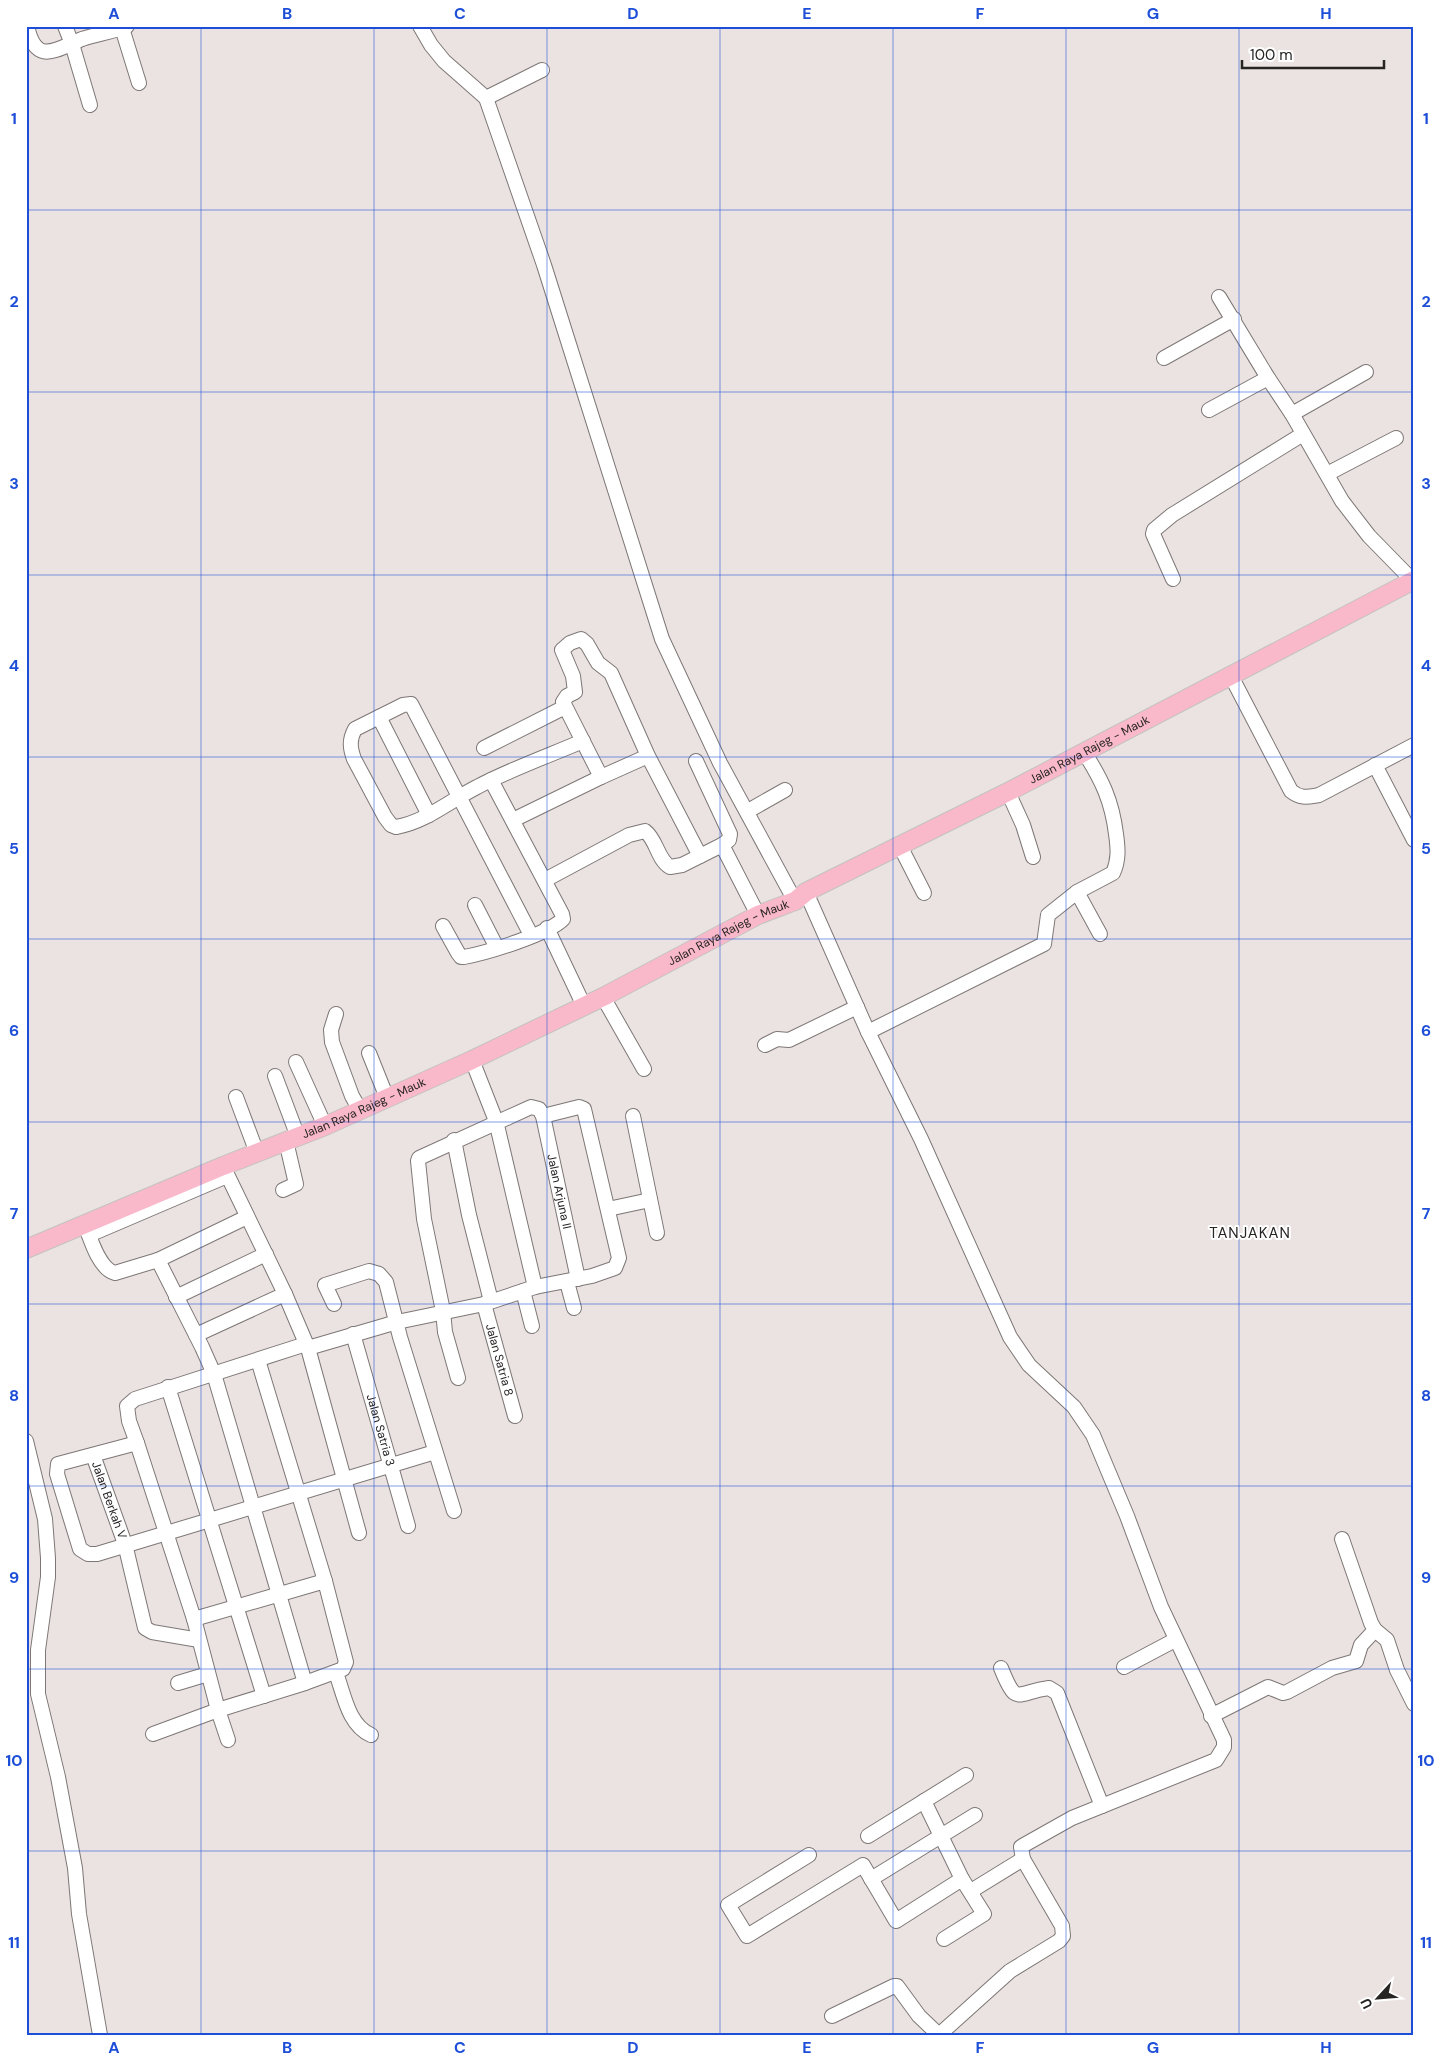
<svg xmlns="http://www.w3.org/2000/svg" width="1440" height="2061" font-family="'DM Sans',sans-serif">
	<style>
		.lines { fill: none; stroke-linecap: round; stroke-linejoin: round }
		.minor-casing { stroke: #7d7775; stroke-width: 16 }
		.major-casing { stroke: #c3c2c2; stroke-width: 20 }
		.minor { stroke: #fff; stroke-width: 14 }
		.major { stroke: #fab9ca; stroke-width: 18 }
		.grid { fill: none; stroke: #1d4ed8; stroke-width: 1; stroke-opacity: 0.55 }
		.labels { text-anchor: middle; stroke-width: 4; stroke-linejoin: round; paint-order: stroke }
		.street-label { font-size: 12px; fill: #272424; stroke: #fff }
		.quarter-label { font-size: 15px; letter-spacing: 1px; fill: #272424; stroke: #fff }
		.neatline { fill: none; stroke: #1d4ed8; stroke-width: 2 }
		.grid-label { font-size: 16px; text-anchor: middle; font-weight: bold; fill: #1d4ed8 }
	</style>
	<rect width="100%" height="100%" fill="#eae3e1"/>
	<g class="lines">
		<g class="minor-casing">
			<g id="minor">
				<path d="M 27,26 C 36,66 55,50 82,39 C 97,34 113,32 127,26"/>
				<polyline points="65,26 72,44 90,105"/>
				<polyline points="420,26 431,45 444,61 486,98 544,265 662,639 720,763 795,901"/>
				<polyline points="122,28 139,83"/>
				<polyline points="486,98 542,70"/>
				<polyline points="1219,297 1268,378 1292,414 1342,501 1369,536 1412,580"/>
				<polyline points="1164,358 1234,319"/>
				<polyline points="1209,410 1268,378"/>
				<polyline points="1292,414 1366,372"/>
				<polyline points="1327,474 1396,438"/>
				<polyline points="1173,579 1153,534 1154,530 1172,515 1303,434"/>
				<path d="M 1230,674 L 1291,791 C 1301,799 1307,797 1319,795 L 1414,745"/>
				<polyline points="379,717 429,815"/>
				<polyline points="484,748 565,707"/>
				<polyline points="648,756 601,777 563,702 567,696 575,692 573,676 562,650 570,643 581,639 587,644 598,663 611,673 648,756 700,856"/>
				<polyline points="696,761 730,834 729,840 722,845"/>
				<polyline points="1375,765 1414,840"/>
				<polyline points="1008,792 1023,825 1033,857"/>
				<polyline points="748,811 785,790"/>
				<polyline points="513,820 601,777"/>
				<polyline points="900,846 924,893"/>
				<path d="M 545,880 L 629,835 L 645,831 C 657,840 657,859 670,867 L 682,865 L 722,845 L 758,915"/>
				<polyline points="806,892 868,1032 921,1139 1010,1337 1029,1365 1074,1407 1093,1435 1127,1516 1161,1607 1224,1740 1224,1747 1216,1760 1072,1818 1024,1845 1021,1847 1023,1859 1062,1926 1063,1936 1059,1941 1010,1971 939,2035 919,2016 897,1986 894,1986 832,2016"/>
				<polyline points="1077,892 1100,934"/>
				<polyline points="475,905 497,948"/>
				<path d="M 443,926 L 458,953 L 461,957 L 464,957 C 486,953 549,934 563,919 L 562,914 L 491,780"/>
				<polyline points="547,928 584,1006"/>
				<path d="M 531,935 L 411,704 L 403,705 L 355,729 C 349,740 350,748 354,759 L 385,817 L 391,825 L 396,827 C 426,822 451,800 477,787 C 511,769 548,756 583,741"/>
				<polyline points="603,997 644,1069"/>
				<polyline points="336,1014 331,1030 332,1042 352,1096 360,1110"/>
				<path d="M 868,1032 L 1044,944 L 1048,915 L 1077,892 L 1113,873 C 1119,860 1118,848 1116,834 C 1112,801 1102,780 1084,752"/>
				<polyline points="765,1045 777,1039 789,1040 857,1007"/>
				<polyline points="369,1053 387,1098"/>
				<polyline points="472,1060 496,1121 535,1287"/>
				<polyline points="296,1062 325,1126"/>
				<polyline points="275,1076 298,1137"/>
				<polyline points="236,1097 257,1153"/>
				<polyline points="633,1116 657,1233"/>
				<polyline points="454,1140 469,1215 491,1301"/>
				<polyline points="223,1166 285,1294 308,1348 359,1533"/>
				<polyline points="283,1190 296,1184 286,1141"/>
				<polyline points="608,1209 650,1200"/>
				<path d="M 85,1224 C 90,1238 99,1269 115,1273 L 158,1260 L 202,1347 L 214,1374 L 305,1683"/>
				<polyline points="89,1235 227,1176"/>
				<polyline points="158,1260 247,1217"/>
				<polyline points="567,1282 574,1308"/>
				<polyline points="523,1291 532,1326"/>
				<polyline points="176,1297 266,1254"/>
				<polyline points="334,1304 325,1285 369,1271 379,1274 386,1282 400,1337 454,1511"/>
				<path id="s1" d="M 484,1304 L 515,1416"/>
				<path id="s2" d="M 353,1334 L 408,1526"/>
				<polyline points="196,1335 285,1294"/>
				<polyline points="306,1344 135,1399 127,1406 129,1421 137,1443 58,1464 57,1474 80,1549 88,1554 97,1554 435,1452"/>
				<polyline points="308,1348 397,1322 484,1304 535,1287 592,1276 615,1268 619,1258 584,1109 579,1107 543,1116"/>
				<path id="s3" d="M 458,1378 L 445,1332 L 443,1311 L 424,1219 L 418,1161 L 419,1158 L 531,1107 L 539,1109 L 543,1116 L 578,1279"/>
				<polyline points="168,1387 264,1696"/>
				<polyline points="26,1441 45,1519 48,1558 48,1577 38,1650 38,1694 58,1777 75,1868 79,1914 100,2035"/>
				<polyline points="137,1443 194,1619 218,1710 305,1683 343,1669 346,1662 325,1581 258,1360"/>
				<path id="s4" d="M 93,1455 L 125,1544 L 145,1628 L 152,1632 L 199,1640"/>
				<polyline points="1342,1539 1371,1623 1375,1630 1387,1640 1397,1670 1414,1704"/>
				<polyline points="194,1619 325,1581"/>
				<polyline points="1124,1667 1175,1640"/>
				<path d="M 1001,1668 C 1017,1708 1016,1692 1049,1688 L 1057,1693 L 1102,1806"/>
				<path d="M 336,1673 C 344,1694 348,1725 371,1735"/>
				<polyline points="178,1683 208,1674"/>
				<polyline points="1211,1716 1268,1687 1283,1693 1287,1692 1332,1668 1356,1661 1361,1645 1375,1630"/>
				<polyline points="153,1734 218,1710 228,1740"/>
				<polyline points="924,1801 962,1879"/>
				<polyline points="868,1836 966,1775"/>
				<polyline points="809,1855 728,1905 747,1936 863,1865 896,1921 962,1879 984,1914 944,1939"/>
				<polyline points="871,1879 975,1815"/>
				<polyline points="971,1891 1023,1859"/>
			</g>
		</g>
		<g class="major-casing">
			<g id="major">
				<path id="s5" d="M 26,1249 L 223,1166 L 325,1126 L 472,1060 L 603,997 L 758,915 L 795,901 L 806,892 L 1008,792 L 1414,580"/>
			</g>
		</g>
		<use href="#minor" class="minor"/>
		<use href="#major" class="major"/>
	</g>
	<path class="grid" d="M 201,26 L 201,2035M 374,26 L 374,2035M 547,26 L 547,2035M 720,26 L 720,2035M 893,26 L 893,2035M 1066,26 L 1066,2035M 1239,26 L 1239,2035M 26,210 L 1414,210M 26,392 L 1414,392M 26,575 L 1414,575M 26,757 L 1414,757M 26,939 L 1414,939M 26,1122 L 1414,1122M 26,1304 L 1414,1304M 26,1486 L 1414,1486M 26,1669 L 1414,1669M 26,1851 L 1414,1851"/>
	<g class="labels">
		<g class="street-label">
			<text dy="4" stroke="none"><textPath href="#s5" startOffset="1176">Jalan Raya Rajeg - Mauk</textPath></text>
			<text dy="4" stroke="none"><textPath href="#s5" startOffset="771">Jalan Raya Rajeg - Mauk</textPath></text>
			<text dy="4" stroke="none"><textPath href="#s5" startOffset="366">Jalan Raya Rajeg - Mauk</textPath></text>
			<text dy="4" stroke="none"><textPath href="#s3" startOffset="441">Jalan Arjuna II</textPath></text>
			<text dy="4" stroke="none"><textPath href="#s1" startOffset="58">Jalan Satria 8</textPath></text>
			<text dy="4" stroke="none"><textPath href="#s2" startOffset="100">Jalan Satria 3</textPath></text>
			<text dy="4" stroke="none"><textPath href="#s4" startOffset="48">Jalan Berkah V</textPath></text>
		</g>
		<g class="quarter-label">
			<text x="1250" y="1238">TANJAKAN</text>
		</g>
	</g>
	<rect width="1440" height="2061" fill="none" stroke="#ffffff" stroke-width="55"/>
	<g transform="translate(1378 1998) rotate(244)" stroke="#ffffff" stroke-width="4" paint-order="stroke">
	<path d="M0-4L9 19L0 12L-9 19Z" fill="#272424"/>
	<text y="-8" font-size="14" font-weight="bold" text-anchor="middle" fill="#272424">U</text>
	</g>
	<path d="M1242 60v8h142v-8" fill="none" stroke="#272424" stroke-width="2.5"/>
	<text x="1250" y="60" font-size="15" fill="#272424" stroke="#ffffff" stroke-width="4" paint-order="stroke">100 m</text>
	<rect x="28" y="28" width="1384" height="2006" class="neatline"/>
	<g class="grid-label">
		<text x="114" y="19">A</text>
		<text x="287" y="19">B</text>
		<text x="460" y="19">C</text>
		<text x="633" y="19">D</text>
		<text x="807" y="19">E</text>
		<text x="980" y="19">F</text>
		<text x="1153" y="19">G</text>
		<text x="1326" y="19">H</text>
		<text x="14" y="124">1</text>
		<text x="1426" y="124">1</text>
		<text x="14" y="307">2</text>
		<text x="1426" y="307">2</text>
		<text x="14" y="489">3</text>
		<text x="1426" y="489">3</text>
		<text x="14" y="671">4</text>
		<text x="1426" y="671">4</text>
		<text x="14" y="854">5</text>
		<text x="1426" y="854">5</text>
		<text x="14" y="1036">6</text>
		<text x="1426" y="1036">6</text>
		<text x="14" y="1219">7</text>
		<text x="1426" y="1219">7</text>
		<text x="14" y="1401">8</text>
		<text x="1426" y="1401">8</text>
		<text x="14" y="1583">9</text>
		<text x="1426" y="1583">9</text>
		<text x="14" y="1766">10</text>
		<text x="1426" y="1766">10</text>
		<text x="14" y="1948">11</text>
		<text x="1426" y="1948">11</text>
		<text x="114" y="2053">A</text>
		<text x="287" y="2053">B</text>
		<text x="460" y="2053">C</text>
		<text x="633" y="2053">D</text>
		<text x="807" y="2053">E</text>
		<text x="980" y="2053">F</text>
		<text x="1153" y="2053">G</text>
		<text x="1326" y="2053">H</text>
	</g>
</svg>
